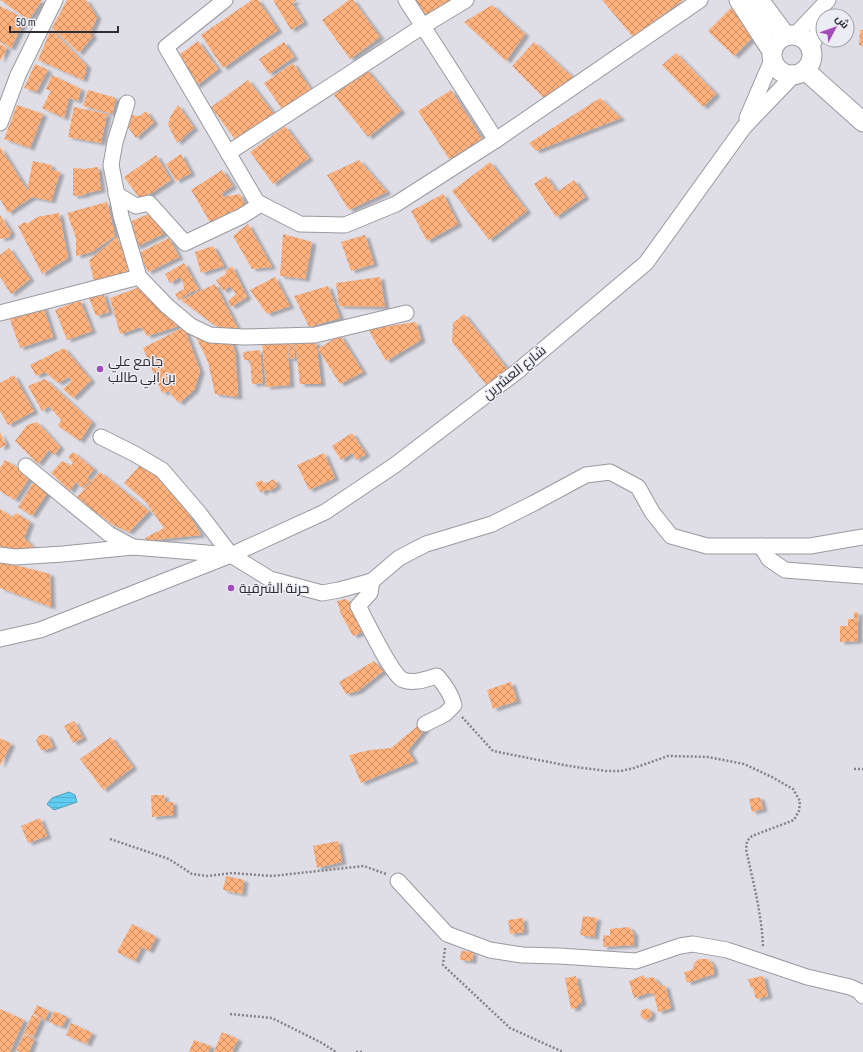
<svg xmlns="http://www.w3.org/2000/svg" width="863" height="1052" font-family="'Sofia Sans Condensed',Cairo,sans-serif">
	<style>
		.water { fill: url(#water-rules); stroke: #509db7 }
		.building { fill: url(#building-cross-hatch); filter: url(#shadow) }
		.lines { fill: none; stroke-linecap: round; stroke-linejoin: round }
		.minor-casing { stroke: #9999a1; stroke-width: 17 }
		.tertiary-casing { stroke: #9999a1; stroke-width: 21 }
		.path { stroke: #838388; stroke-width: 2.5; stroke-dasharray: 2 2; stroke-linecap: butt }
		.minor { stroke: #fff; stroke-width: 15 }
		.tertiary { stroke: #fff; stroke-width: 19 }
		.poi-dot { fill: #a14cba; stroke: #ececf4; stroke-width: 1.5 }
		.labels { text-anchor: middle; stroke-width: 3; stroke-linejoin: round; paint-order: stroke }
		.poi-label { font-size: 14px; fill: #2e2e31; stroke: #ececf4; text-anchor: start }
		.street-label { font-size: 14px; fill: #2e2e31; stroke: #ececf4 }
	</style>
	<defs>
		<pattern id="water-rules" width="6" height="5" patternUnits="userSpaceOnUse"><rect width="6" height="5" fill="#5fcdf1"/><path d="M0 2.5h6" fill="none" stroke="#53b0cf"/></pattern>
		<pattern id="building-cross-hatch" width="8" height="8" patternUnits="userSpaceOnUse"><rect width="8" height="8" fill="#fdb17c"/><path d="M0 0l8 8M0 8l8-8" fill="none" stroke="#cd9066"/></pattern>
		<filter id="shadow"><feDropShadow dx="4.5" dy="2.5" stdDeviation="1" flood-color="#0004"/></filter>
	</defs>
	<rect width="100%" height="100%" fill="#dfdee6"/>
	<polygon class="water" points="69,792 75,795 77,802 54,810 47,804 52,798"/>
	<g class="building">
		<polygon points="0,0 42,0 29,20"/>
		<polygon points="67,0 86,0 97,17 90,33 93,36 79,53 52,28"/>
		<polygon points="252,0 258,0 278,30 223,68 201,35"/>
		<polygon points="273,0 297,0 292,3 304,22 291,30"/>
		<polygon points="349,0 353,0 380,37 350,59 322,20"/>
		<polygon points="412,0 455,0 425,22"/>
		<polygon points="602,0 683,0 633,37"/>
		<polygon points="492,5 525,34 506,61 464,22"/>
		<polygon points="0,6 25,19 11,48 0,42"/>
		<polygon points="731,8 757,33 734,56 708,31"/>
		<polygon points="51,29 87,66 83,80 38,60"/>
		<polygon points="860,30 863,30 863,46 859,45"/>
		<polygon points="198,41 218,69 196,86 175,58"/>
		<polygon points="284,42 294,57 269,74 259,59"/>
		<polygon points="534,42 579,83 547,101 512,66"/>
		<polygon points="0,44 7,48 0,61"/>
		<polygon points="676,53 716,94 703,107 662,65"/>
		<polygon points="293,63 311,90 282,109 264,83"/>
		<polygon points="35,64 48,70 36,92 24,88"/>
		<polygon points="366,69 401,111 368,137 334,95"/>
		<polygon points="52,75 81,89 78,101 69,98 64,118 42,108 51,91 46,89"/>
		<polygon points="248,80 274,114 237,142 211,107"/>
		<polygon points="88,90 116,98 112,114 83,106"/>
		<polygon points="451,90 482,139 449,159 418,111"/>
		<polygon points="600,98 621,118 536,151 529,143"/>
		<polygon points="17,105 43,114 30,148 4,139"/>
		<polygon points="178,105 194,128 177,143 168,125 170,117"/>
		<polygon points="74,107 107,114 101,143 68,137"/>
		<polygon points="146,111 154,122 136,138 124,122 131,115 140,116"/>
		<polygon points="285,126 309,158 273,184 250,152"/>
		<polygon points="0,147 27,190 33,161 51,165 52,170 60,172 51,201 32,197 8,213 0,199"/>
		<polygon points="181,154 191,173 176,181 166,164"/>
		<polygon points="156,155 171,180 141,200 124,177"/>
		<polygon points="359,160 387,192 349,210 327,175"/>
		<polygon points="490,162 527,211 489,240 452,191"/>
		<polygon points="98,167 101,190 87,193 84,195 73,196 73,168 84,169"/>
		<polygon points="222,170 233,186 222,193 223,197 240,194 246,208 211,224 191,190"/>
		<polygon points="546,176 557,192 574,180 585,197 556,217 534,184"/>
		<polygon points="443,194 458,224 427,241 411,211"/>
		<polygon points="107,202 115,236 92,252 76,256 76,238 67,213"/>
		<polygon points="153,212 163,234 136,247 127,223"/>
		<polygon points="59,213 68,258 42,274 18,226 25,222 27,224 37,217"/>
		<polygon points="0,215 11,232 9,237 0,239"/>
		<polygon points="248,224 272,267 252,269 233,236"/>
		<polygon points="283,234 312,242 305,279 280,276"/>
		<polygon points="365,235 374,264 351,271 341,242"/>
		<polygon points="117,237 131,273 95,286 89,260"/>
		<polygon points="169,238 179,257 148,272 139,253"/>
		<polygon points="213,246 224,266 201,273 195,252"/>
		<polygon points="9,248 30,279 11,294 0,277 0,255"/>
		<polygon points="184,263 199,290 195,292 194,290 179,300 175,294 184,289 183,282 180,277 170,283 165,274"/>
		<polygon points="232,266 247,297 231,307 228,301 236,294 230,286 223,291 216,280 226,274 225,271"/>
		<polygon points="275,277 290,306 267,314 250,290"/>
		<polygon points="380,277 385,307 339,306 336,283"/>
		<polygon points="215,284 240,333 214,325 181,300"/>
		<polygon points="145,285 179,326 147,336 141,327 120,334 110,298"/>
		<polygon points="328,286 340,318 309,327 294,296"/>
		<polygon points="103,293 109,312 96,316 89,298"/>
		<polygon points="80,300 92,331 67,340 55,310"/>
		<polygon points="43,306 53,337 20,348 9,317"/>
		<polygon points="464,314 508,370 488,387 452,342 453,323"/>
		<polygon points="416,322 421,340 386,361 368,329"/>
		<polygon points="184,327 200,371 194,390 179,403 168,391 162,393 143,348"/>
		<polygon points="229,334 235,352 238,397 215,394 208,362 196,337"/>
		<polygon points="340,335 363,372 340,384 318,349"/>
		<polygon points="287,340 290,385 266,387 262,342"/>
		<polygon points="288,340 294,340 295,358 289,359"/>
		<polygon points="295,341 316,342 321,384 300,384"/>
		<polygon points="64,348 91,380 73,398 63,389 72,381 69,377 58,383 45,372 36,376 30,365"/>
		<polygon points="260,350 263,383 252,384 250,360 244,360 243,352"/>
		<polygon points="14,375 34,411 8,425 0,411 0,383"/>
		<polygon points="45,379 92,422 80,441 58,426 61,420 49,406 42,411 28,386"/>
		<polygon points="37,422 60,447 54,455 49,450 38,464 15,441 27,425"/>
		<polygon points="0,432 6,445 0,448"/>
		<polygon points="352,433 366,454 356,460 352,453 341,460 332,446"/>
		<polygon points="73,452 94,469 87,478 91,480 82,488 76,482 70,491 51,473 62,461 71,466 73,462 68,457"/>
		<polygon points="324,453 335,478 309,490 297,465"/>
		<polygon points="5,460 31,475 15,500 0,491 0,468"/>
		<polygon points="142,463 152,471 173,496 174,495 188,513 201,535 145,541 145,538 164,528 145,501 124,483"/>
		<polygon points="100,472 149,511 129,532 113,525 76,498"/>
		<polygon points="274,479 277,486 269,491 267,489 261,493 255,483 262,480 264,484"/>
		<polygon points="35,480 49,490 32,516 18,507"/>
		<polygon points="0,509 12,517 16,513 30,522 24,538 33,547 31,552 0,552"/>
		<polygon points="0,561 50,574 51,607 0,588"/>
		<polygon points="346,599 355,607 365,631 353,636 341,614 337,601"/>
		<polygon points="854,612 858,612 858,641 840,642 840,626 848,626 848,619 854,619"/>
		<polygon points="374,661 383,671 358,691 346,694 339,682"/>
		<polygon points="511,682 517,701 493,709 487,690"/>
		<polygon points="74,721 83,738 73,743 64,726"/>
		<polygon points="420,724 425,729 408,750 414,761 361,783 349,755 370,750 391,748"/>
		<polygon points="44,734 48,736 53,747 45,750 41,750 36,741 39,736"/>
		<polygon points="111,737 133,767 103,790 80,759"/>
		<polygon points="0,738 11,744 0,766"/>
		<polygon points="151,795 164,795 165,802 173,802 173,815 152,817"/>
		<polygon points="760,797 763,809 752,812 749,799"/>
		<polygon points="40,818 47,836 28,843 21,826"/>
		<polygon points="338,841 342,862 317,868 313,846"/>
		<polygon points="226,876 244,880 242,894 223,890"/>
		<polygon points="583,916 597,918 594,937 580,935"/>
		<polygon points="523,918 524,932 510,934 508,920"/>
		<polygon points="132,924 156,937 149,951 142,947 135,961 117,952"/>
		<polygon points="629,927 634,934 634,945 603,947 603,935 610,936 610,929"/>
		<polygon points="461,951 473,952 472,961 460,960"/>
		<polygon points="699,959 708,959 713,965 714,974 687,983 684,972 692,970 695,962"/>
		<polygon points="644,975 645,979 653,977 661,986 665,985 671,1008 658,1012 654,994 648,993 634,998 629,981"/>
		<polygon points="576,976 582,1003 577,1005 577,1008 571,1009 565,978"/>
		<polygon points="763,976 768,996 756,999 753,988 751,988 748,979"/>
		<polygon points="37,1005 49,1011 45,1020 33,1014"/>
		<circle cx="646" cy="1014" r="5.5"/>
		<polygon points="0,1009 24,1020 10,1052 0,1052"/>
		<polygon points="54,1011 67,1017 62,1027 49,1022"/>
		<polygon points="32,1015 41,1019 33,1037 24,1033"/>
		<polygon points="71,1023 92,1033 87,1044 66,1035"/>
		<polygon points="222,1032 238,1039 232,1052 214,1052"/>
		<polygon points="24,1034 34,1039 29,1052 20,1052 16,1050"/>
		<polygon points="194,1040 211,1046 208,1052 189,1052"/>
	</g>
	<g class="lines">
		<g class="minor-casing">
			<g id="minor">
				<polyline points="225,0 166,47 257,202 300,224 345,225 396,204 496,140 700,0"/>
				<polyline points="406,0 496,140"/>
				<polyline points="796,34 828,0"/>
				<polyline points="812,47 823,17"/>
				<polyline points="127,103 115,142 111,165 121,216 139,277 167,306 191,326 210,335 243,337 315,335 406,313"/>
				<polyline points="747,118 772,60"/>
				<polyline points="0,123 18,75 55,0"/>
				<polyline points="228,153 423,26 466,0"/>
				<polyline points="116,194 136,206 149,203 185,243 242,216 261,204"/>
				<polyline points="0,313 139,277"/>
				<polyline points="101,437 135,454 162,470 199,513 231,555"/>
				<polyline points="26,466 109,534 133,547"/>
				<polyline points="761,546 769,559 785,570 863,576"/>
				<polyline points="0,555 15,557 63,554 133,547 231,555 325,512 395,465 519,370 646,263 744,127 793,76"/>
				<path d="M 372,581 L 370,593 L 358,606 C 366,620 391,674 403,680 C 415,684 426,679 437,676 C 445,685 451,693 454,705 L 445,714 L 425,724"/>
				<polyline points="0,639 40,630 231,555 270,579 322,593 339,590 372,581 399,558 426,544 492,524 534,503 586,475 610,472 638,487 652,512 671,536 707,546 810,546 863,537"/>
				<polyline points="398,881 447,934 490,950 522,955 559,956 636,961 680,946 693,944 727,950 807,977 850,987 859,991 863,996"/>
			</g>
		</g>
		<g class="tertiary-casing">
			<g id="tertiary">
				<polyline points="739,0 772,51"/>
				<polyline points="759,0 785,35"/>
				<circle cx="792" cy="55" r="20"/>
				<polyline points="806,71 863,122"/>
			</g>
		</g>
		<g class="path">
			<path d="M 462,717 L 493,751 L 569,766 L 606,771 L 621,771 L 634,768 L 668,756 L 708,757 L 744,764 L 772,777 L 793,789 L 800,801 L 799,811 L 794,820 L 752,836 L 747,841 L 746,849 C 753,882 762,914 763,948"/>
			<polyline points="854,769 863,769"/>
			<polyline points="110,839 169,859 192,874 207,876 232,873 272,876 364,866 386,874"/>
			<polyline points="445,948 443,965 510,1028 563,1052"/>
			<polyline points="230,1014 272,1018 322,1043 336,1052"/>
			<polyline points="356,1052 363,1052"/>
		</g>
		<use href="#minor" class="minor"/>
		<use href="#tertiary" class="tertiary"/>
	</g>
	<g class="poi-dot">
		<circle cx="100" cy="369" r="4"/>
		<circle cx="231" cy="588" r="4"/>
	</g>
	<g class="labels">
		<g class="poi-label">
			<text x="108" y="366">جامع علي<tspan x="108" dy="16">بن ابي طالب</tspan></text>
			<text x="239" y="593">حرنة الشرقية</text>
		</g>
		<g class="street-label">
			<text transform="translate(514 372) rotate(-39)" y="5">شارع العشرين</text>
		</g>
	</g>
	<g transform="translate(835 28) rotate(49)"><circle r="19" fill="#ececf4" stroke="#a0a0a6"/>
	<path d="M0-3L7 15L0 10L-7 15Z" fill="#a14cba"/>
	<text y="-6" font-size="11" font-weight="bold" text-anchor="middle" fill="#2e2e31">ش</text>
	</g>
	<path d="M10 26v6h108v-6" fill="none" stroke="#2e2e31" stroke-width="2"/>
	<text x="16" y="26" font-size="12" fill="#2e2e31" stroke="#ececf4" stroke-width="3" paint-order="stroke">50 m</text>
</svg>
